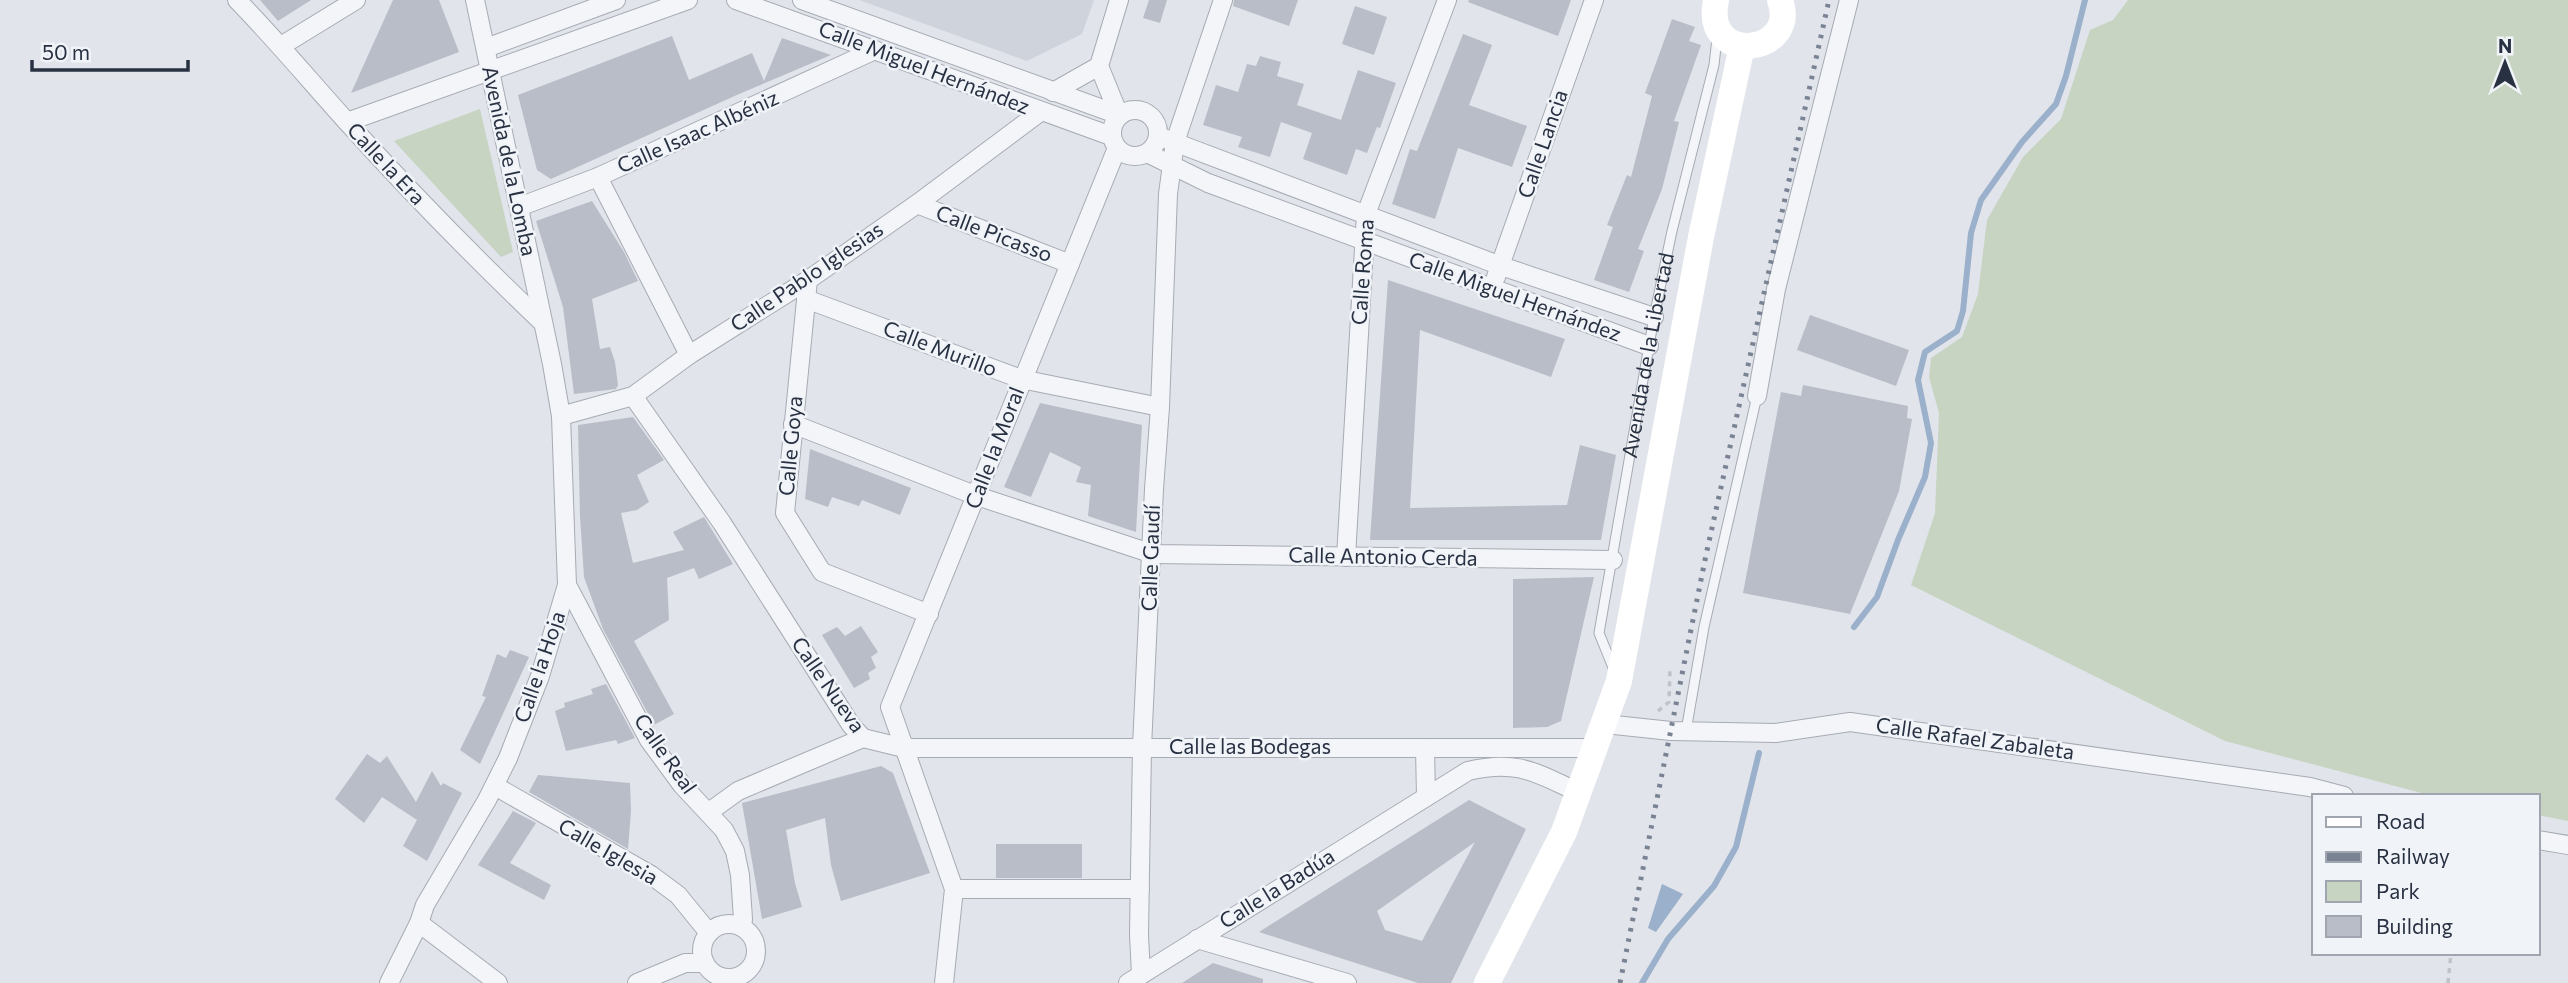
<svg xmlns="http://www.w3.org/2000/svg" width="2568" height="983" font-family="Commissioner,sans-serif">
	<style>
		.built { fill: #cfd3dc }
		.green { fill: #c6d4c1 }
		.water { fill: #9ab0cb }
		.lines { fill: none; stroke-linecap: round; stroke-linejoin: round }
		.stream { stroke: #9ab0cb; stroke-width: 6 }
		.building { fill: #b8bdc7; fill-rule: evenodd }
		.lane-casing { stroke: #a6abb4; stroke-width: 11 }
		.street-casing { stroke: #a6abb4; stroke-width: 20 }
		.path { stroke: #bfc2c9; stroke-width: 3.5; stroke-dasharray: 5 5; stroke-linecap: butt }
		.lane { stroke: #f4f5f8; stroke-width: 9 }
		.street { stroke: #f4f5f8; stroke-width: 18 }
		.secondary { stroke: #fff; stroke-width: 26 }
		.rail { stroke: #798394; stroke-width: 5; stroke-dasharray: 3.5 7; stroke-linecap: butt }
		.labels { text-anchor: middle; stroke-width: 5; stroke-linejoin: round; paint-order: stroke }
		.street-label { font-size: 21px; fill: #283142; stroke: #f0f3f7 }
	</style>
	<rect width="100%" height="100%" fill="#e1e4ea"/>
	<polygon class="built" points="859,0 1094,0 1082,34 1027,61"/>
	<g class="green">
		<polygon points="2128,0 2568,0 2568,821 2538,815 2538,796 2433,796 2225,741 1911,585 1935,513 1939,413 1929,377 1931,358 1962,337 1978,294 1987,220 2023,157 2061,119 2090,30 2113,20"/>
		<polygon points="480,109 513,252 501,257 394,141"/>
	</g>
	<polygon class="water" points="1662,884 1683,894 1656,932 1648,928"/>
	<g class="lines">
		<g class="stream">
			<polyline points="1854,627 1877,597 1898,540 1925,477 1931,443 1918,380 1925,352 1957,331 1963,311 1971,233 1981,200 2022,142 2056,104 2066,76 2085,0"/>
			<polyline points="1642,983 1668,939 1714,886 1736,847 1759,753"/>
		</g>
	</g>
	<g class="building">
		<polygon points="260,0 311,0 278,21"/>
		<polygon points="393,0 439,0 459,52 351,93"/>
		<polygon points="1149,0 1167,0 1160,23 1143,18"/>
		<polygon points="1234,0 1298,0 1289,26 1233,6"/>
		<polygon points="1469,0 1571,0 1558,36 1468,2"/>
		<polygon points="1355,6 1387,17 1374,55 1342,44"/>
		<polygon points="1672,19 1695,27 1689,41 1701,45 1674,121 1679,122 1662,189 1638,249 1644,251 1629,292 1594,280 1613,227 1607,225 1627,175 1631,177 1652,96 1645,93"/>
		<polygon points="1463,34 1492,45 1469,105 1527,126 1512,167 1458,148 1435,219 1392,204 1410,149 1417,151"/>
		<polygon points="672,36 689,80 752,53 764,81 782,38 831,55 739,94 551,179 537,170 518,95"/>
		<polygon points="1260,56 1281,62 1277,76 1304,84 1297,105 1341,120 1358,70 1396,83 1380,128 1377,127 1367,153 1356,149 1347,175 1303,159 1312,133 1281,122 1270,157 1238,147 1242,137 1203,125 1216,85 1238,92 1247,64 1256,66"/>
		<polygon points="592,201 624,252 638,281 592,299 600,349 610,347 615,362 618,385 616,389 574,394 563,307 536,221"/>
		<polygon points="1388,280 1565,339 1551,377 1420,330 1410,508 1567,505 1580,445 1616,455 1601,540 1370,540"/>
		<polygon points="1810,315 1909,350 1896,386 1797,350"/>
		<polygon points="1803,385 1908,406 1907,418 1912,419 1899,491 1850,614 1743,593 1781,392 1801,396"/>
		<polygon points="1040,403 1142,425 1136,532 1088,516 1091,485 1076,482 1081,467 1050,452 1031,497 1004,487"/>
		<polygon points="633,417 664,460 637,475 649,502 637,510 621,513 633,563 684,550 673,532 704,517 733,564 699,579 694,568 667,578 669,620 634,641 674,714 654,725 603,629 584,577 580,516 578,425"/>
		<polygon points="810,449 911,488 900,515 862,500 859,506 832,497 828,507 805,499"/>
		<polygon points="1594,577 1561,721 1547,727 1513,728 1513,579"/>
		<polygon points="861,626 878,652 871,657 876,668 868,673 870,679 854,688 822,635 837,627 845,636"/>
		<polygon points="510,650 529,657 480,764 460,750 486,697 482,696 497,654 506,658"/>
		<polygon points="606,684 635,738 618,744 616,740 566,751 555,711 565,707 564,703 593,694 591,689"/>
		<polygon points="367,754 380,763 387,756 416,802 432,771 441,786 443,783 462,793 427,861 403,846 417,820 382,797 364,823 335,799"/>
		<polygon points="881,766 893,773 930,873 841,901 831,865 825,818 786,830 795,883 802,907 762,919 742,803"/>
		<polygon points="538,775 630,783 631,811 628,849 529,792"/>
		<path d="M 1469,800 L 1526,829 L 1451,983 L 1418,983 L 1259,932 ZM 1475,842 L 1422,941 L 1385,930 L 1377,911 Z"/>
		<polygon points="513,811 536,823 510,863 551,885 544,900 478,865"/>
		<rect x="996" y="844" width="86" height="34"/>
		<polygon points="1213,963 1263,979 1263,983 1182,983"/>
	</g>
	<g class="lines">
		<g class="lane-casing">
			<g id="lane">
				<path id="s1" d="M 1614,670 L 1599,633 L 1654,317 L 1672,231 L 1714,65 L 1717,38"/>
				<polyline points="1686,731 1704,627 1757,396"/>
			</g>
		</g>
		<g class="street-casing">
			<g id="street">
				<path d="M 237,0 C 276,40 311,82 348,123 C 410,192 475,258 542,322"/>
				<polyline points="736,0 1111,136"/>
				<polyline points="802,0 1119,115"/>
				<polyline points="1119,0 1099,66 1119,115"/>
				<polyline points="281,46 356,0"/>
				<polyline points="486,48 616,0"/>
				<polyline points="1053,92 1099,66"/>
				<circle cx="1135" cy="133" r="23"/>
				<polyline points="347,122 688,0"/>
				<polyline points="1158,136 1501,266 1654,317"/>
				<polyline points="1147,153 1208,183 1649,346"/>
				<polyline points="598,177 689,355"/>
				<polyline points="917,204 1070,264"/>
				<polyline points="519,207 598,177 875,50"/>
				<polyline points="1496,277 1594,0"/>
				<polyline points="808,280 785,513 822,572 929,614"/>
				<polyline points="806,299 1021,379 1160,407"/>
				<polyline points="633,396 722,523 851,725 863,738 904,748 1596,748"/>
				<polyline points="1757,396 1776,289 1849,0"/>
				<polyline points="561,416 633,396 689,355 808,280 917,204 1040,112"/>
				<polyline points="793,424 977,496 1153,554 1613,560"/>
				<polyline points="1346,557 1366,214 1447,0"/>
				<polyline points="567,585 649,740 682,785 724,830 735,851 740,875 743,919 742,927"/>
				<polyline points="1605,724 1671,731 1776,733 1850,722 2310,787 2344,796"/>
				<polyline points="1425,748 1426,797"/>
				<polyline points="495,786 651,875 678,895 709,933"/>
				<polyline points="709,812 738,791 863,738"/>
				<polyline points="2538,840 2568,845"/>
				<polyline points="954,889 1140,889"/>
				<polyline points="419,923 498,983"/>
				<circle cx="729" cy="951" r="27"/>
				<polyline points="1197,939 1347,983"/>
				<polyline points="1141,975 1139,935 1142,747 1154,489 1160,407 1168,194 1175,142 1223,0"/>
				<polyline points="389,983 419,923 425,905 487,800 508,758 540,676 567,585 561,416 552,364 475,0"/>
				<polyline points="637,983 685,963 705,963"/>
				<polyline points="944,983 954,889 890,707 1117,148"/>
				<path d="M 1128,983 L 1468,771 C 1518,759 1536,773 1580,793"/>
			</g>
		</g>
		<g class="path">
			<polyline points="1658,711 1669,702 1670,669"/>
			<polyline points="2448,983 2451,953"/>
		</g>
		<use href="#lane" class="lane"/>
		<use href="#street" class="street"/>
		<g class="secondary">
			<path d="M 1716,0 C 1702,67 1800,55 1780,0"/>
			<polyline points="1487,983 1564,832 1619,681 1701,237 1742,46"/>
		</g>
		<polyline class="rail" points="1620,983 1706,555 1829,0"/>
	</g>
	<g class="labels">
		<g class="street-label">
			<text transform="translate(924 68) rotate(21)" y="7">Calle Miguel Hernández</text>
			<text transform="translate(698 132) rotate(-24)" y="7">Calle Isaac Albéniz</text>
			<text transform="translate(1543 144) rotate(-71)" y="7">Calle Lancia</text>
			<text transform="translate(509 161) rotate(78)" y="7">Avenida de la Lomba</text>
			<text transform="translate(386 164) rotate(47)" y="7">Calle la Era</text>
			<text transform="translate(994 234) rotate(21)" y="7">Calle Picasso</text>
			<text transform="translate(1363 272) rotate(-86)" y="7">Calle Roma</text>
			<text transform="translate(807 277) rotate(-34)" y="7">Calle Pablo Iglesias</text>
			<text transform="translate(1515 297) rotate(20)" y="7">Calle Miguel Hernández</text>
			<text transform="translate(940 349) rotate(21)" y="7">Calle Murillo</text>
			<text dy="7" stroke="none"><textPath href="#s1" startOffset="322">Avenida de la Libertad</textPath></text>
			<text transform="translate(791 446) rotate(-85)" y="7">Calle Goya</text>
			<text transform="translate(995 448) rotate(-69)" y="7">Calle la Moral</text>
			<text transform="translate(1383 557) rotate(1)" y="7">Calle Antonio Cerda</text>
			<text transform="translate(1151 558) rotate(-88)" y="7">Calle Gaudí</text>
			<text transform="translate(540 667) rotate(-71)" y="7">Calle la Hoja</text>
			<text transform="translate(828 685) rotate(55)" y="7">Calle Nueva</text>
			<text transform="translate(1975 739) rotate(8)" y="7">Calle Rafael Zabaleta</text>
			<text x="1250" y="754">Calle las Bodegas</text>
			<text transform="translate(665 754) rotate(55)" y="7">Calle Real</text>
			<text transform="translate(608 852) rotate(30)" y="7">Calle Iglesia</text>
			<text transform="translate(1277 889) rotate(-32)" y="7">Calle la Badúa</text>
		</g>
	</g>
	<rect x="2312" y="794" width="228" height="161" fill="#f0f3f7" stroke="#a0a5af" stroke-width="2"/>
	<rect x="2326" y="817" width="35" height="10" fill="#ffffff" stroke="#a0a5af" stroke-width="2"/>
	<text x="2376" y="829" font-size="21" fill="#283142">Road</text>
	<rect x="2326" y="852" width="35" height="10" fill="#798394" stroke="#a0a5af" stroke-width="2"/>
	<text x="2376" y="864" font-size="21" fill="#283142">Railway</text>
	<rect x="2326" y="881" width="35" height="21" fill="#c6d4c1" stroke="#a0a5af" stroke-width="2"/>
	<text x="2376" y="899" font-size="21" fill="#283142">Park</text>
	<rect x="2326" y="916" width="35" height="21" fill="#b8bdc7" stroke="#a0a5af" stroke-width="2"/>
	<text x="2376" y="934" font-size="21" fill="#283142">Building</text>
	<g transform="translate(2505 63)" stroke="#f0f3f7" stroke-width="5" paint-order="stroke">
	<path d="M0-5L12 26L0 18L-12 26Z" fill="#283142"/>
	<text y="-10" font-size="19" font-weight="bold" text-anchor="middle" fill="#283142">N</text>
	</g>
	<path d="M32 60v10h156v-10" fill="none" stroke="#283142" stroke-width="3.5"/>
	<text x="42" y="60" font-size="21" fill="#283142" stroke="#f0f3f7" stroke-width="5" paint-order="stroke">50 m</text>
</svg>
